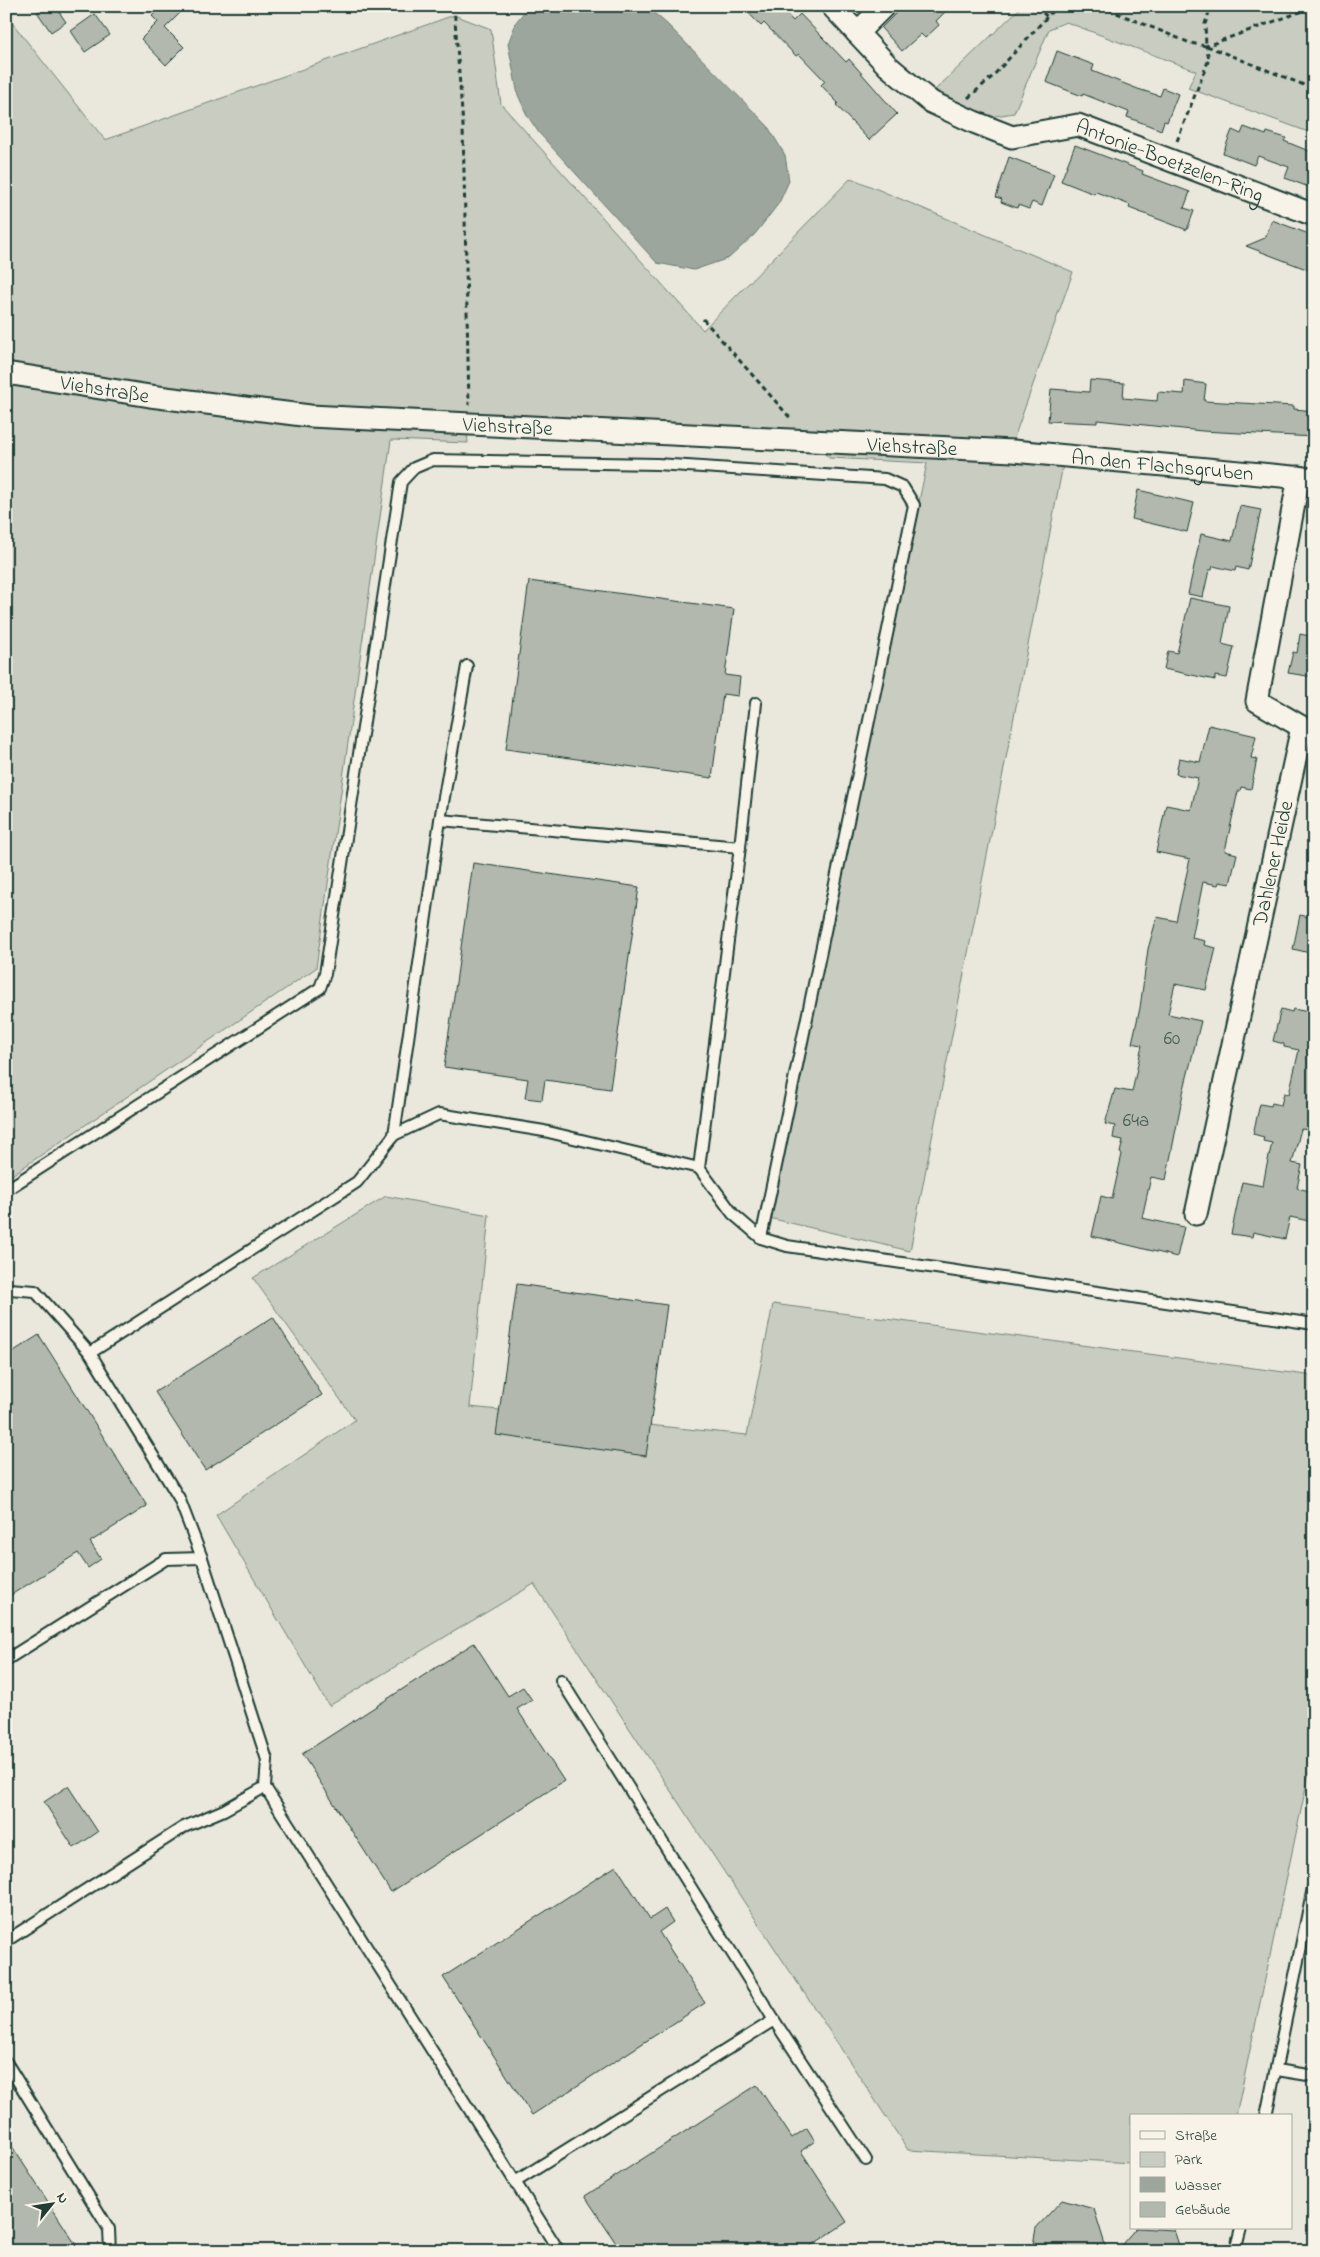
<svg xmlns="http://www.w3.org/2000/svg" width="1320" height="2257" font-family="'Indie Flower',sans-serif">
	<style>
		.green { fill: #c8ccc1; stroke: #74847a }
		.water { fill: #9ca69c; stroke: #6a7c72 }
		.building { fill: #b2b8ae; stroke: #1f3d34 }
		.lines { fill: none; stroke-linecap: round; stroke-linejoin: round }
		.lane-casing { stroke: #1f3d34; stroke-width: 14 }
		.street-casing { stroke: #1f3d34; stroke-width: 25 }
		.path { stroke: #1f3d34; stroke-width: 3; stroke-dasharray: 5 4; stroke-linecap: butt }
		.lane { stroke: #f7f3e8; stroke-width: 10 }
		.street { stroke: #f7f3e8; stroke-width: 21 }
		.labels { text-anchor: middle; stroke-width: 4; stroke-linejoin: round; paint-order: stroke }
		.number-label { font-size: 19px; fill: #445c52 }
		.street-label { font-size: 21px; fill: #1f3d34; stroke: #f7f3e8 }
	</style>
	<rect width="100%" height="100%" fill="#eae8dd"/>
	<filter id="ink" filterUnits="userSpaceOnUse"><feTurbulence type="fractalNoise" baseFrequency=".02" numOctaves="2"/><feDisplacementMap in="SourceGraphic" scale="10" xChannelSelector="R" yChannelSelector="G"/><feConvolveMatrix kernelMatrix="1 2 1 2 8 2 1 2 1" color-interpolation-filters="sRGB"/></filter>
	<g filter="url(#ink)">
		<g class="green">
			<polygon points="1022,6 1314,6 1314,134 1188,88 1196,71 1066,22 1049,29 1014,113 989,117 935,90"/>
			<polygon points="6,15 105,140 454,15 491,29 501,104 703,330 851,178 1073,272 1008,455 1064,460 910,1251 769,1218 927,463 829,458 804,433 466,419 468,443 391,440 316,968 6,1179"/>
			<polygon points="386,1196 489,1215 470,1407 747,1435 773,1304 1314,1376 1314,1749 1236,2116 1131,2116 1131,2163 908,2150 534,1584 329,1706 216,1515 355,1420 253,1278"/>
		</g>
		<polygon class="water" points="529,6 646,6 667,24 767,125 785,155 789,181 779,203 755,234 729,258 694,270 657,263 539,133 527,115 518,95 508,44 516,22"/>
		<g class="building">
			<polygon points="46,6 55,6 66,22 51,32 37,12"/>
			<polygon points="162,6 187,6 165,28 184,47 166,65 141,39 158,22 152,16"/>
			<polygon points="742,6 782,6 781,8 793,21 800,14 846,62 849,59 897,114 869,140 836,105 838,103 821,85 825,81 799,54 796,56 764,23 761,26"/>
			<polygon points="903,6 951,6 936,21 939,25 925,38 921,34 902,51 881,28"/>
			<polygon points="95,14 110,35 85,52 71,31"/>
			<polygon points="1057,51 1094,65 1092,71 1138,89 1160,96 1163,88 1178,94 1167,122 1164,121 1161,130 1127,117 1129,112 1083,94 1082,96 1046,82"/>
			<polygon points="1244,127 1266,135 1267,132 1286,138 1284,141 1314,153 1314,189 1285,178 1289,167 1258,156 1254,165 1223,153 1232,130 1241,134"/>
			<polygon points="1075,145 1143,171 1142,174 1190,192 1184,208 1194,211 1187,230 1129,208 1130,205 1096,192 1094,194 1061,181"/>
			<polygon points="1009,157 1054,174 1042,206 1032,202 1029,209 1018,205 1017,208 1001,202 1002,199 996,197"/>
			<polygon points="1272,220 1314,236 1314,272 1246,246 1265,238"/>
			<polygon points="1090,380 1124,383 1123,398 1157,401 1158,392 1184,394 1185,381 1206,384 1204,401 1294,406 1294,409 1314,411 1314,437 1202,431 1097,420 1097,423 1048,421 1051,389 1089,392"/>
			<polygon points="1138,490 1194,503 1187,532 1132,519"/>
			<polygon points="1240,506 1261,510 1248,570 1236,567 1235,571 1213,566 1212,570 1209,570 1203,597 1188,594 1201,534 1232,541"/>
			<polygon points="529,581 734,609 725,675 740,677 738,696 723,694 712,778 506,749"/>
			<polygon points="1190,598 1229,606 1222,644 1234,647 1227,678 1215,676 1215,680 1164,669 1168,651 1177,653"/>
			<polygon points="1300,634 1314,637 1314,677 1288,673 1293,652 1297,653"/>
			<polygon points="1209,725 1256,736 1251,758 1257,759 1251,789 1241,787 1240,791 1238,791 1232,819 1225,851 1237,854 1230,884 1219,882 1218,885 1203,882 1192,938 1205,941 1204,945 1216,948 1206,990 1175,984 1168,1014 1201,1021 1183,1093 1166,1180 1151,1177 1142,1218 1184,1227 1177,1257 1092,1236 1101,1196 1112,1199 1122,1154 1120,1153 1123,1140 1113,1138 1115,1126 1105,1124 1115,1089 1132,1092 1142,1045 1132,1043 1140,1008 1148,949 1157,917 1176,921 1190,859 1156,852 1166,805 1191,810 1198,778 1176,774 1179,758 1200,762"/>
			<polygon points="473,863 639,887 610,1089 545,1080 542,1100 525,1098 528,1079 444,1067"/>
			<polygon points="1300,915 1314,918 1314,954 1293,949"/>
			<polygon points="1281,1009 1292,1012 1293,1009 1314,1013 1314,1115 1311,1130 1301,1129 1292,1163 1302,1165 1297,1188 1314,1192 1314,1197 1309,1221 1290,1217 1285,1239 1253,1232 1252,1237 1231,1234 1242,1182 1263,1186 1266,1169 1272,1143 1263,1141 1264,1137 1253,1134 1260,1104 1271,1106 1272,1103 1281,1105 1284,1093 1289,1094 1299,1050 1284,1047 1284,1044 1273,1041"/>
			<polygon points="517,1284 667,1305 646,1456 496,1435"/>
			<polygon points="273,1317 322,1395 205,1470 155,1392"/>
			<polygon points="39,1335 147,1506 90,1542 101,1559 88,1568 78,1553 6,1598 6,1356"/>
			<polygon points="474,1643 508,1696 523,1687 532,1700 517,1709 564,1781 391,1892 302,1754"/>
			<polygon points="68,1786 98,1832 74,1848 44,1802"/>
			<polygon points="616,1866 650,1919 665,1909 673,1922 659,1932 705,2003 532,2115 443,1977"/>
			<polygon points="757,2085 792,2138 807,2128 815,2141 801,2151 847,2222 803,2251 621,2251 585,2196"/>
			<polygon points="6,2137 76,2245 67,2251 6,2251"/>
			<polygon points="1062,2200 1094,2209 1107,2251 1032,2251 1036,2228"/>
			<polygon points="1136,2228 1174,2230 1181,2251 1116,2251"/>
		</g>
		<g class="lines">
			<g class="lane-casing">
				<g id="lane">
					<polyline points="756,703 740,847 699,1168 733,1214 761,1238 787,1246 1314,1324"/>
					<polyline points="440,820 740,847"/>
					<polyline points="394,1135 440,820 467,666"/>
					<polyline points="6,1190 320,988 325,974 401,482 414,468 433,460 657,464 885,479 903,487 914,505 761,1238"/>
					<polyline points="6,1291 9,1289 35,1291 90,1353 179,1498 202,1558 267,1760 265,1787 559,2251"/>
					<polyline points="90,1353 357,1182 394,1135 439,1114 544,1131 699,1168"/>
					<polyline points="6,1660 166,1559 202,1558"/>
					<polyline points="561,1680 774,2020 866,2160"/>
					<polyline points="6,1941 184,1827 224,1810 265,1787"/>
					<polyline points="6,2062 109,2229 110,2251"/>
					<polyline points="1277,2070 1314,2076"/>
					<polyline points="1266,2116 1314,1883"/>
					<polyline points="515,2182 774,2020"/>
					<polyline points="1235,2251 1241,2228"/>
				</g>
			</g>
			<g class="street-casing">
				<g id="street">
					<path id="s1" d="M 832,6 L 888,66 L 920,93 L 931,102 L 974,122 L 1012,137 L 1078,125 L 1314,215"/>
					<polyline points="857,33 884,6"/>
					<path id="s2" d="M 6,373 L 150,396 L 310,416 L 1013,451 L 1314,479"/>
					<path id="s3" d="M 1196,1214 L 1302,727 L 1257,701 L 1299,477"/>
				</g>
			</g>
			<g class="path">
				<polyline points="454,6 463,126 469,405"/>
				<polyline points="1037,6 1047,17"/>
				<polyline points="1100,6 1190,43 1206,46 1205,24 1211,6"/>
				<polyline points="1207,46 1314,89"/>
				<polyline points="968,98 992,77 1057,6"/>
				<polyline points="1177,141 1209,59 1206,46 1314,7"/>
				<polyline points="703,319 792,420"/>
			</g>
			<use href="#lane" class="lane"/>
			<use href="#street" class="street"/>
		</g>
	</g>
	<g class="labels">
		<g class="number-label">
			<text x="1172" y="1044">60</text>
			<text x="1136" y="1126">64a</text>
		</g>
		<g class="street-label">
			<text dy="7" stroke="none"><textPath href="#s1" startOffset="392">Antonie-Boetzelen-Ring</textPath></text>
			<text dy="7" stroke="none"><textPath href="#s2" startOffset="100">Viehstraße</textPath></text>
			<text dy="7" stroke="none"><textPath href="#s2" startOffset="505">Viehstraße</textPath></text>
			<text dy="7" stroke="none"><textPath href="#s2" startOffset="910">Viehstraße</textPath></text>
			<text dy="7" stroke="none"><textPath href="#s2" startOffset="1161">An den Flachsgruben</textPath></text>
			<text dy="7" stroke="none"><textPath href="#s3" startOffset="359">Dahlener Heide</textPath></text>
		</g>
	</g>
	<rect width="1320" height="2257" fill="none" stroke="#f7f3e8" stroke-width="25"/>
	<rect x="12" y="12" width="1295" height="2232" fill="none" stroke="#1f3d34" stroke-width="2" filter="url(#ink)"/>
	<rect x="1130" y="2114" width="162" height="115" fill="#f7f3e8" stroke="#a1aaa0"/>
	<rect x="1140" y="2131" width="25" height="8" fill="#f7f3e8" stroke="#a1aaa0"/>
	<text x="1175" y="2140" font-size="15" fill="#1f3d34">Straße</text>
	<rect x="1140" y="2152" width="25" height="15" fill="#c8ccc1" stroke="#a1aaa0"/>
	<text x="1175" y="2164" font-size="15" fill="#1f3d34">Park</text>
	<rect x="1140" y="2177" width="25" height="15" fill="#9ca69c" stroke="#a1aaa0"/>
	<text x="1175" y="2190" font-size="15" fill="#1f3d34">Wasser</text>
	<rect x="1140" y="2202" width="25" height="15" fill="#b2b8ae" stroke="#a1aaa0"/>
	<text x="1175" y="2214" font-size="15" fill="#1f3d34">Gebäude</text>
	<g transform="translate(52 2204) rotate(60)" stroke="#f7f3e8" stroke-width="4" paint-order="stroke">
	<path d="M0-4L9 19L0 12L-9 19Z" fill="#1f3d34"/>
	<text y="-8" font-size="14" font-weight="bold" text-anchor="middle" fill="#1f3d34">N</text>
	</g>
</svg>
